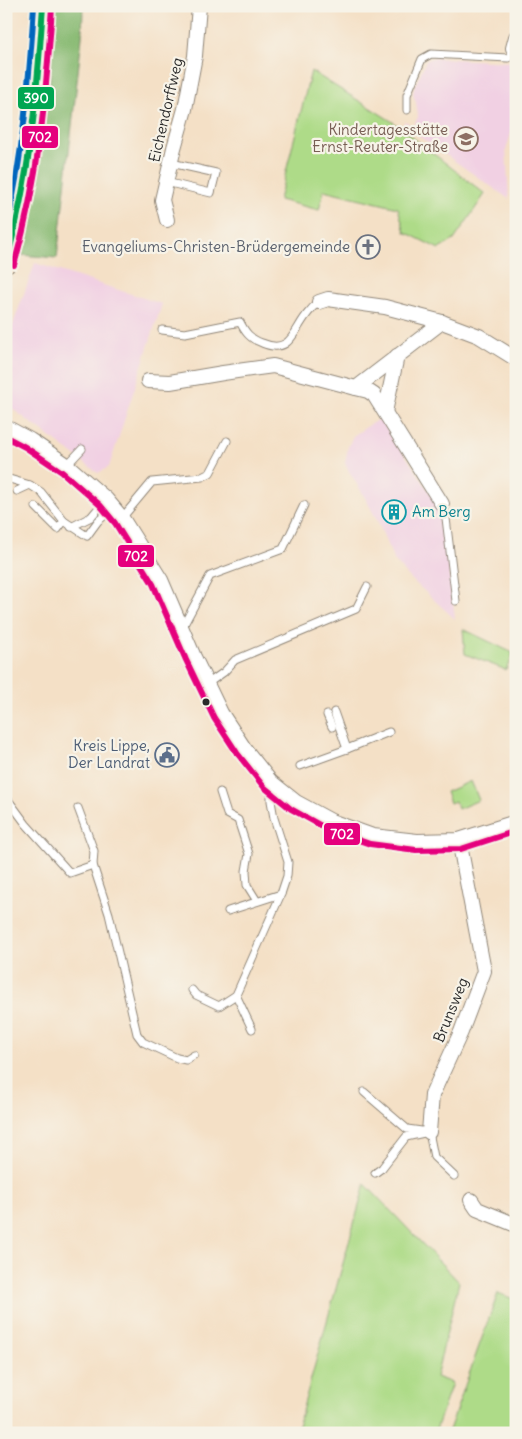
<svg xmlns="http://www.w3.org/2000/svg" width="522" height="1439" font-family="Delius,sans-serif">
	<style>
		.built { fill: #f1d0e3 }
		.green { fill: #aedb88; stroke: #6c835a }
		.forest { fill: #8abb74; stroke: #5a7350 }
		.lines { fill: none; stroke-linecap: round; stroke-linejoin: round }
		.service-casing { stroke: #908678; stroke-width: 9 }
		.minor-casing { stroke: #908678; stroke-width: 16 }
		.secondary-casing { stroke: #908678; stroke-width: 22 }
		.service { stroke: #fff; stroke-width: 7 }
		.minor { stroke: #fff; stroke-width: 14 }
		.secondary { stroke: #fee5c5; stroke-width: 20 }
		.bus-1-casing { stroke: #f7f3e8; stroke-width: 10 }
		.bus-2-casing { stroke: #f7f3e8; stroke-width: 10 }
		.bus-3-casing { stroke: #f7f3e8; stroke-width: 10 }
		.bus-1 { stroke: #00a651; stroke-width: 6 }
		.bus-2 { stroke: #e5007d; stroke-width: 6 }
		.bus-3 { stroke: #0065bd; stroke-width: 6 }
		.bus-dot { fill: #2b2b2b; stroke: #f7f3e8; stroke-width: 2 }
		.labels { text-anchor: middle; stroke-width: 4.5; stroke-linejoin: round; paint-order: stroke }
		.street-label { font-size: 15px; fill: #2b2b2b; stroke: #f7f3e8 }
		.education-label { font-size: 15px; fill: #785e54; stroke: #f7f3e8; text-anchor: end }
		.worship-label { font-size: 15px; fill: #5b616d; stroke: #f7f3e8; text-anchor: end }
		.culture-label { font-size: 15px; fill: #0d838f; stroke: #f7f3e8; text-anchor: start }
		.service-label { font-size: 15px; fill: #4e5e75; stroke: #f7f3e8; text-anchor: end }
		.line-badge { stroke: #f7f3e8; stroke-width: 2 }
		.badge-label { font-size: 14px; text-anchor: middle; font-weight: bold; fill: #fff }
	</style>
	<rect width="100%" height="100%" fill="#f7f3e8"/>
	<filter id="ink" filterUnits="userSpaceOnUse"><feTurbulence type="fractalNoise" baseFrequency=".02" numOctaves="2"/><feDisplacementMap in="SourceGraphic" scale="10" xChannelSelector="R" yChannelSelector="G"/><feConvolveMatrix kernelMatrix="1 2 1 2 8 2 1 2 1" color-interpolation-filters="sRGB"/></filter>
	<filter id="wash" filterUnits="userSpaceOnUse"><feTurbulence type="fractalNoise" baseFrequency=".0096" numOctaves="4" result="noise"/><feDisplacementMap in="SourceGraphic" scale="20" xChannelSelector="R" yChannelSelector="G"/><feGaussianBlur stdDeviation="1.12" result="paint"/><feColorMatrix in="noise" values="0 0 0 0 0 0 0 0 0 0 0 0 0 0 0 0 0 1.4 0 .05"/><feComposite in="paint" operator="in"/></filter>
	<g filter="url(#wash)">
		<rect width="100%" height="100%" fill="#f4e0c6"/>
		<g class="built">
			<polygon points="431,58 511,62 516,65 516,117 506,150 509,199 403,125 405,121 413,127 418,117 416,102 413,95 414,88 426,61"/>
			<polygon points="35,263 162,304 109,467 98,473 6,404 6,344"/>
			<polygon points="380,418 442,510 455,619 410,578 394,560 377,520 363,494 347,468 345,463 348,447 353,436"/>
		</g>
		<g class="green">
			<polygon points="311,71 393,122 485,194 454,240 439,249 405,232 398,208 324,190 319,210 279,200"/>
			<polygon points="463,629 513,653 506,670 465,654"/>
			<polygon points="471,781 479,800 458,809 455,801 450,803 446,792"/>
			<polygon points="365,1184 459,1282 436,1377 452,1383 435,1433 296,1433"/>
			<polygon points="498,1293 516,1300 516,1433 448,1433"/>
		</g>
		<polygon class="forest" points="55,6 83,6 83,9 82,37 57,258 21,255 37,181 49,90"/>
	</g>
	<g filter="url(#ink)">
		<g class="lines">
			<g class="service-casing">
				<g id="service">
					<polyline points="407,110 407,95 422,59 431,54 508,58 516,54"/>
					<polyline points="166,182 211,193 216,173 171,163"/>
					<path d="M 162,330 L 185,333 L 240,322 C 245,332 250,339 262,343 C 291,355 293,331 308,313 C 311,309 315,305 319,302"/>
					<polyline points="67,465 82,449"/>
					<polyline points="6,478 30,485 17,491"/>
					<polyline points="30,485 41,492 64,521 87,536 98,521 114,508"/>
					<polyline points="442,504 445,510 456,601"/>
					<polyline points="36,507 58,529 64,521"/>
					<polyline points="122,518 152,482 202,477 210,473 227,441"/>
					<polyline points="71,527 91,517 106,499"/>
					<polyline points="182,628 210,576 283,549 304,505"/>
					<polyline points="207,684 224,672 235,660 356,609 367,587"/>
					<polyline points="327,715 332,727"/>
					<polyline points="347,749 389,732"/>
					<polyline points="300,766 347,749 334,712"/>
					<polyline points="220,792 227,814 238,820 249,854 246,871 247,885 257,901"/>
					<polyline points="6,797 26,824 70,873 93,865"/>
					<polyline points="78,808 94,851 93,865 109,914 137,1034 143,1042 177,1058 186,1060 194,1055"/>
					<polyline points="228,911 281,894"/>
					<polyline points="192,990 196,995 219,1006 236,995 281,894 287,876 288,862 274,818 271,801 271,782"/>
					<polyline points="236,995 252,1029"/>
					<polyline points="364,1092 407,1129 429,1132"/>
					<polyline points="429,1132 434,1157 454,1176"/>
					<polyline points="375,1173 382,1168 406,1137 424,1133"/>
				</g>
			</g>
			<g class="minor-casing">
				<g id="minor">
					<polyline points="516,37 513,48 516,54"/>
					<polyline points="167,220 162,200 174,148 185,109 195,56 199,6"/>
					<polyline points="319,302 328,299 385,307 442,322 479,336 516,359"/>
					<polyline points="148,381 170,382 223,373 273,366 356,388 442,322"/>
					<polyline points="356,388 368,391 374,395 442,504"/>
					<polyline points="385,412 397,356"/>
					<polyline points="6,427 30,440 67,465 106,499 122,518 161,580 194,657 221,713 244,748 271,782 296,802 331,821 373,836 417,841 459,840 516,822"/>
					<polyline points="429,1132 432,1095 461,1032 484,971 459,840"/>
					<polyline points="471,1200 477,1209 516,1225"/>
				</g>
			</g>
			<g class="secondary-casing">
				<path id="secondary" d="M 6,263 C 32,180 37,93 43,6"/>
			</g>
			<use href="#service" class="service"/>
			<use href="#minor" class="minor"/>
			<use href="#secondary" class="secondary"/>
			<g class="bus-1-casing">
				<path id="bus-1" d="M 6,262 C 30,178 37,94 43,6"/>
			</g>
			<g class="bus-2-casing">
				<g id="bus-2">
					<path d="M 14,265 C 39,179 46,96 52,7"/>
					<polyline points="6,437 25,447 62,472 100,505 115,523 153,584 186,660 214,718 237,753 264,787 291,809 327,829 370,844 416,850 461,849 516,831"/>
				</g>
			</g>
			<g class="bus-3-casing">
				<path id="bus-3" d="M 6,230 C 23,156 29,82 34,6"/>
			</g>
			<use href="#bus-1" class="bus-1"/>
			<use href="#bus-2" class="bus-2"/>
			<use href="#bus-3" class="bus-3"/>
		</g>
	</g>
	<defs>
		<g id="school-ring" transform="scale(1.25)"><circle r="9.5" fill="#f7f3e8" stroke="#8d6e63" stroke-width="1.5"/><path d="M0-5L7-2L0 1L-7-2ZM-4 1L0 2.5L4 1V4Q0 6-4 4Z" fill="#8d6e63"/></g>
		<g id="church-ring" transform="scale(1.25)"><circle r="9.5" fill="#f7f3e8" stroke="#6b7280" stroke-width="1.5"/><path d="M-1.2-6h2.4v3.5h3.3v2.4h-3.3V6h-2.4V-.1h-3.3v-2.4h3.3Z" fill="#6b7280"/></g>
		<g id="building-ring" transform="scale(1.25)"><circle r="9.5" fill="#f7f3e8" stroke="#0f9aa8" stroke-width="1.5"/><path d="M-4-6H4V6H1V3H-1V6H-4ZM-2.5-4.3h1.7v1.8h-1.7ZM.8-4.3h1.7v1.8H.8ZM-2.5-1h1.7V.8h-1.7ZM.8-1h1.7V.8H.8Z" fill="#0f9aa8"/></g>
		<g id="civic-ring" transform="scale(1.25)"><circle r="9.5" fill="#f7f3e8" stroke="#5c6f8a" stroke-width="1.5"/><path d="M-.6-6.5H3V-4.5H.6V-3L4-1V1h2V6H-6V1h2V-1L-.6-3ZM-1.2 2.5V6h2.4V2.5Z" fill="#5c6f8a"/></g>
	</defs>
	<g fill-rule="evenodd">
		<use href="#school-ring" x="466" y="139"/>
		<use href="#church-ring" x="368" y="247"/>
		<use href="#building-ring" x="394" y="512"/>
		<use href="#civic-ring" x="167" y="755"/>
	</g>
	<circle class="bus-dot" cx="206" cy="702" r="4.5"/>
	<g class="labels">
		<g class="street-label">
			<text transform="translate(166 110) rotate(-77)" y="5">Eichendorffweg</text>
			<text transform="translate(451 1010) rotate(-68)" y="5">Brunsweg</text>
		</g>
		<g class="education-label">
			<text x="448" y="135">Kindertagesstätte<tspan x="448" dy="17">Ernst-Reuter-Straße</tspan></text>
		</g>
		<g class="worship-label">
			<text x="350" y="252">Evangeliums-Christen-Brüdergemeinde</text>
		</g>
		<g class="culture-label">
			<text x="412" y="517">Am Berg</text>
		</g>
		<g class="service-label">
			<text x="150" y="751">Kreis Lippe,<tspan x="150" dy="17">Der Landrat</tspan></text>
		</g>
	</g>
	<g class="line-badge">
		<rect x="17" y="86" width="38" height="24" rx="5" fill="#00a651"/>
		<rect x="21" y="125" width="38" height="24" rx="5" fill="#e5007d"/>
		<rect x="117" y="544" width="38" height="24" rx="5" fill="#e5007d"/>
		<rect x="323" y="822" width="38" height="24" rx="5" fill="#e5007d"/>
	</g>
	<g class="badge-label">
		<text x="36" y="103">390</text>
		<text x="40" y="142">702</text>
		<text x="136" y="561">702</text>
		<text x="342" y="839">702</text>
	</g>
	<rect width="522" height="1439" fill="none" stroke="#f7f3e8" stroke-width="25"/>
</svg>
